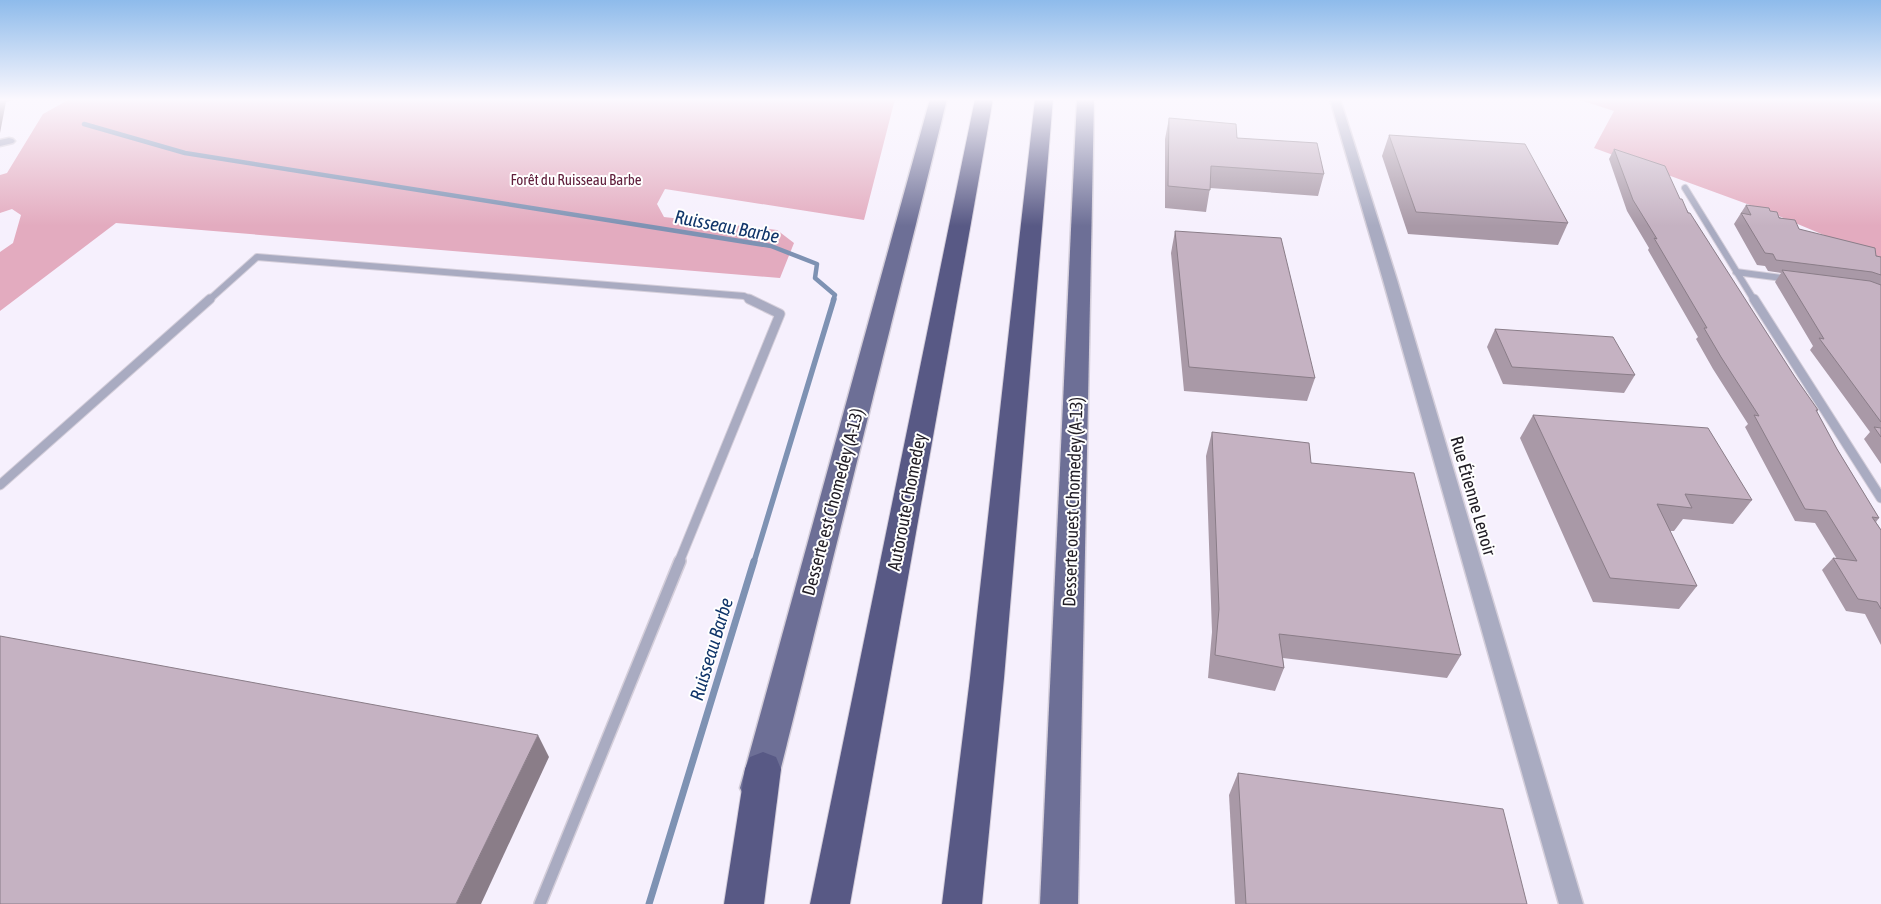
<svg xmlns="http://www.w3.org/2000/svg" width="1881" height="904" font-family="'Asap Condensed',sans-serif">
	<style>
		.forest { fill: #e3abbf }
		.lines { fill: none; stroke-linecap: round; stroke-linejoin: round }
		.stream-far2 { stroke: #7e92b3; stroke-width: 4.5 }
		.stream-far1 { stroke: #7e92b3; stroke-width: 5.5 }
		.stream { stroke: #7e92b3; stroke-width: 7 }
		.service-far2-casing { stroke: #d4ceda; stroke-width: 8 }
		.service-far1-casing { stroke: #d4ceda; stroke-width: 11 }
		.service-casing { stroke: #d4ceda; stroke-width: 14 }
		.minor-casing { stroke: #d4ceda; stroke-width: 3 }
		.primary-casing { stroke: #d4ceda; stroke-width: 3 }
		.motorway-casing { stroke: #d4ceda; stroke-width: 2 }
		.service-far2 { stroke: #a9abc1; stroke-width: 6 }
		.service-far1 { stroke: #a9abc1; stroke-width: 9 }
		.service { stroke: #a9abc1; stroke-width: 11 }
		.minor { fill: #a9abc1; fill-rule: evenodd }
		.primary { fill: #6d6f96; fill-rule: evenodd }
		.motorway { fill: #585985; fill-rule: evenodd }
		.wall { fill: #a999a7 }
		.shaded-wall { fill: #8a7d88 }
		.building { fill: #c5b2c2; stroke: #8a7d88 }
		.labels { text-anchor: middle; stroke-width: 4; stroke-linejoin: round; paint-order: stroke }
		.far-park-label { font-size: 15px; fill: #61203d; stroke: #fff }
		.street-label { font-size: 18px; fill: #201c24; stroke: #fff }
		.water-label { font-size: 19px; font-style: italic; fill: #11366a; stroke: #fff }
	</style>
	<rect width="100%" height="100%" fill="#f6f0fd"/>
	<g class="forest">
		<polygon points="70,99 895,99 864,220 665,189 657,204 664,217 777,230 794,243 780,278 116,223 0,311 0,252 13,243 21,215 12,209 0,213 0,175 7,173 43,114"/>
		<polygon points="1577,99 1881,99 1881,259 1769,212 1594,148 1614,111"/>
	</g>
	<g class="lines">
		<polyline class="stream-far2" points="84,124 185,153 771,246 817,264 815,278 835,295 833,300"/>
		<polyline class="stream-far1" points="754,562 834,299"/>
		<polyline class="stream" points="649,904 754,561"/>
		<g class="service-far2-casing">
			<g id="service-far2">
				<polyline points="1685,188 1754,300"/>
				<polyline points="1736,272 1790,279"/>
				<polyline points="209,300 257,257 744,296 752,300"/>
			</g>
		</g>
		<g class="service-far1-casing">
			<g id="service-far1">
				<polyline points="1754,299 1881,498"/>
				<polyline points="0,485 210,299"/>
				<polyline points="679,562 780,314 749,299"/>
			</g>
		</g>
		<g class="service-casing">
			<polyline id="service" points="540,904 680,561"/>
		</g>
		<g class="minor-casing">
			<g id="minor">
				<polygon points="1330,99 1340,99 1397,280 1583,904 1559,904 1383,280"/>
				<polygon points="9,138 13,139 15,141 13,143 0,146 0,140"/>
			</g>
		</g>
		<g class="primary-casing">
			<g id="primary">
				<polygon points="930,99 947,99 776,788 770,800 758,804 746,800 740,788"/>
				<polygon points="1077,99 1094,99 1078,904 1040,904"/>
			</g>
		</g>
		<g class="motorway-casing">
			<g id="motorway">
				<polygon points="975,99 993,99 850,904 810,904"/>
				<polygon points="1035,99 1053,99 1004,678 982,904 942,904 970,678"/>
				<polygon points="763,752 776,757 781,769 764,904 724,904 745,769 750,757"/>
			</g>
		</g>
		<use href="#service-far2" class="service-far2"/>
		<use href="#service-far1" class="service-far1"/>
		<use href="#service" class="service"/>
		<use href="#minor" class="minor"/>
		<use href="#primary" class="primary"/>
		<use href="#motorway" class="motorway"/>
	</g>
	<g class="wall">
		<polygon points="1169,118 1237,138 1324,174 1318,196 1210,188 1206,212 1165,208 1165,139"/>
		<polygon points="1389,135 1568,223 1558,245 1408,234 1382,156"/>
		<polygon points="1614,149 1680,199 1795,377 1818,410 1817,412 1837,449 1879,518 1876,522 1881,530 1881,645 1865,614 1846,611 1822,570 1833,558 1837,559 1815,523 1795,521 1745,427 1748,424 1713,369 1696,339 1698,337 1648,250 1649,248 1627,211 1609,159"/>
		<polygon points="1746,205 1770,211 1799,229 1881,257 1881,464 1864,439 1870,432 1810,350 1813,346 1775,282 1781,273 1768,271 1765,266 1757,265 1734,224"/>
		<polygon points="1175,231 1315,378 1307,401 1184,391 1171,253"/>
		<polygon points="1495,329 1635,375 1624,393 1503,384 1487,347"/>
		<polygon points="1533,415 1752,500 1733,524 1683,519 1674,531 1670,531 1697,586 1679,609 1593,602 1520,438"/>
		<polygon points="1212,432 1311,463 1461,655 1447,678 1283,658 1284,668 1275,691 1208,678 1212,632 1206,456"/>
		<polygon points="1238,773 1527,904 1235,904 1229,795"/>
	</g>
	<g class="shaded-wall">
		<polygon points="0,99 17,99 6,102 0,133"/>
		<polygon points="538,735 549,757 481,904 456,904"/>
	</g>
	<g class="building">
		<polygon points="1169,118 1236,124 1237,138 1317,143 1324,174 1211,166 1210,190 1168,186"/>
		<polygon points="1389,135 1525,144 1568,223 1416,212"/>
		<polygon points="1614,149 1665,166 1680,199 1682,199 1688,213 1690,213 1795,377 1818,410 1816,410 1837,449 1879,518 1872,517 1881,530 1881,609 1877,602 1858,599 1833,558 1857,561 1826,511 1805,509 1754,415 1759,416 1721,357 1704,328 1707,328 1654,238 1657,239 1633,200"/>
		<polygon points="1746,205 1769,208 1770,211 1777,212 1779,218 1795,220 1799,229 1875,248 1876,256 1881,257 1881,275 1872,272 1776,260 1773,254 1765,253 1741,213 1751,215"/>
		<polygon points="1175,231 1281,238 1315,378 1189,367"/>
		<polygon points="1782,270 1870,281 1881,285 1881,422 1819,338 1824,339"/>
		<polygon points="1495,329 1613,337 1635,375 1512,367"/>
		<polygon points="1533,415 1708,428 1752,500 1685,494 1692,508 1657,504 1697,586 1610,578"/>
		<polygon points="1874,427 1881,428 1881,437"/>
		<polygon points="1212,432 1309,443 1311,463 1414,473 1461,655 1279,634 1284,668 1215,655 1219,609"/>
		<polygon points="0,636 538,735 456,904 0,904"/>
		<polygon points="1238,773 1503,809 1527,904 1246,904"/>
	</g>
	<linearGradient id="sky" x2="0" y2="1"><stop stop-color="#8ebbeb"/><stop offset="0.44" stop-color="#fbf8fe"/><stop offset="1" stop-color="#fbf8fe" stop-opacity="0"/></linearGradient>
	<rect width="1881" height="226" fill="url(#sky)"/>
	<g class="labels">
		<g class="far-park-label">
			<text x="576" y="185">Forêt du Ruisseau Barbe</text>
		</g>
		<g class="street-label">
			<text transform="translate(1473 496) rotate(74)" y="6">Rue Étienne Lenoir</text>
			<text transform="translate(833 502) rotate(-75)" y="6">Desserte est Chomedey (A-13)</text>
			<text transform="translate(907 502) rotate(-79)" y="6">Autoroute Chomedey</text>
			<text transform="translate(1073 502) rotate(-88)" y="6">Desserte ouest Chomedey (A-13)</text>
		</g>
		<g class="water-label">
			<text transform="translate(727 226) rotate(11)" y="7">Ruisseau Barbe</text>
			<text transform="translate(711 649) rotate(-73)" y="7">Ruisseau Barbe</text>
		</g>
	</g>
</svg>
